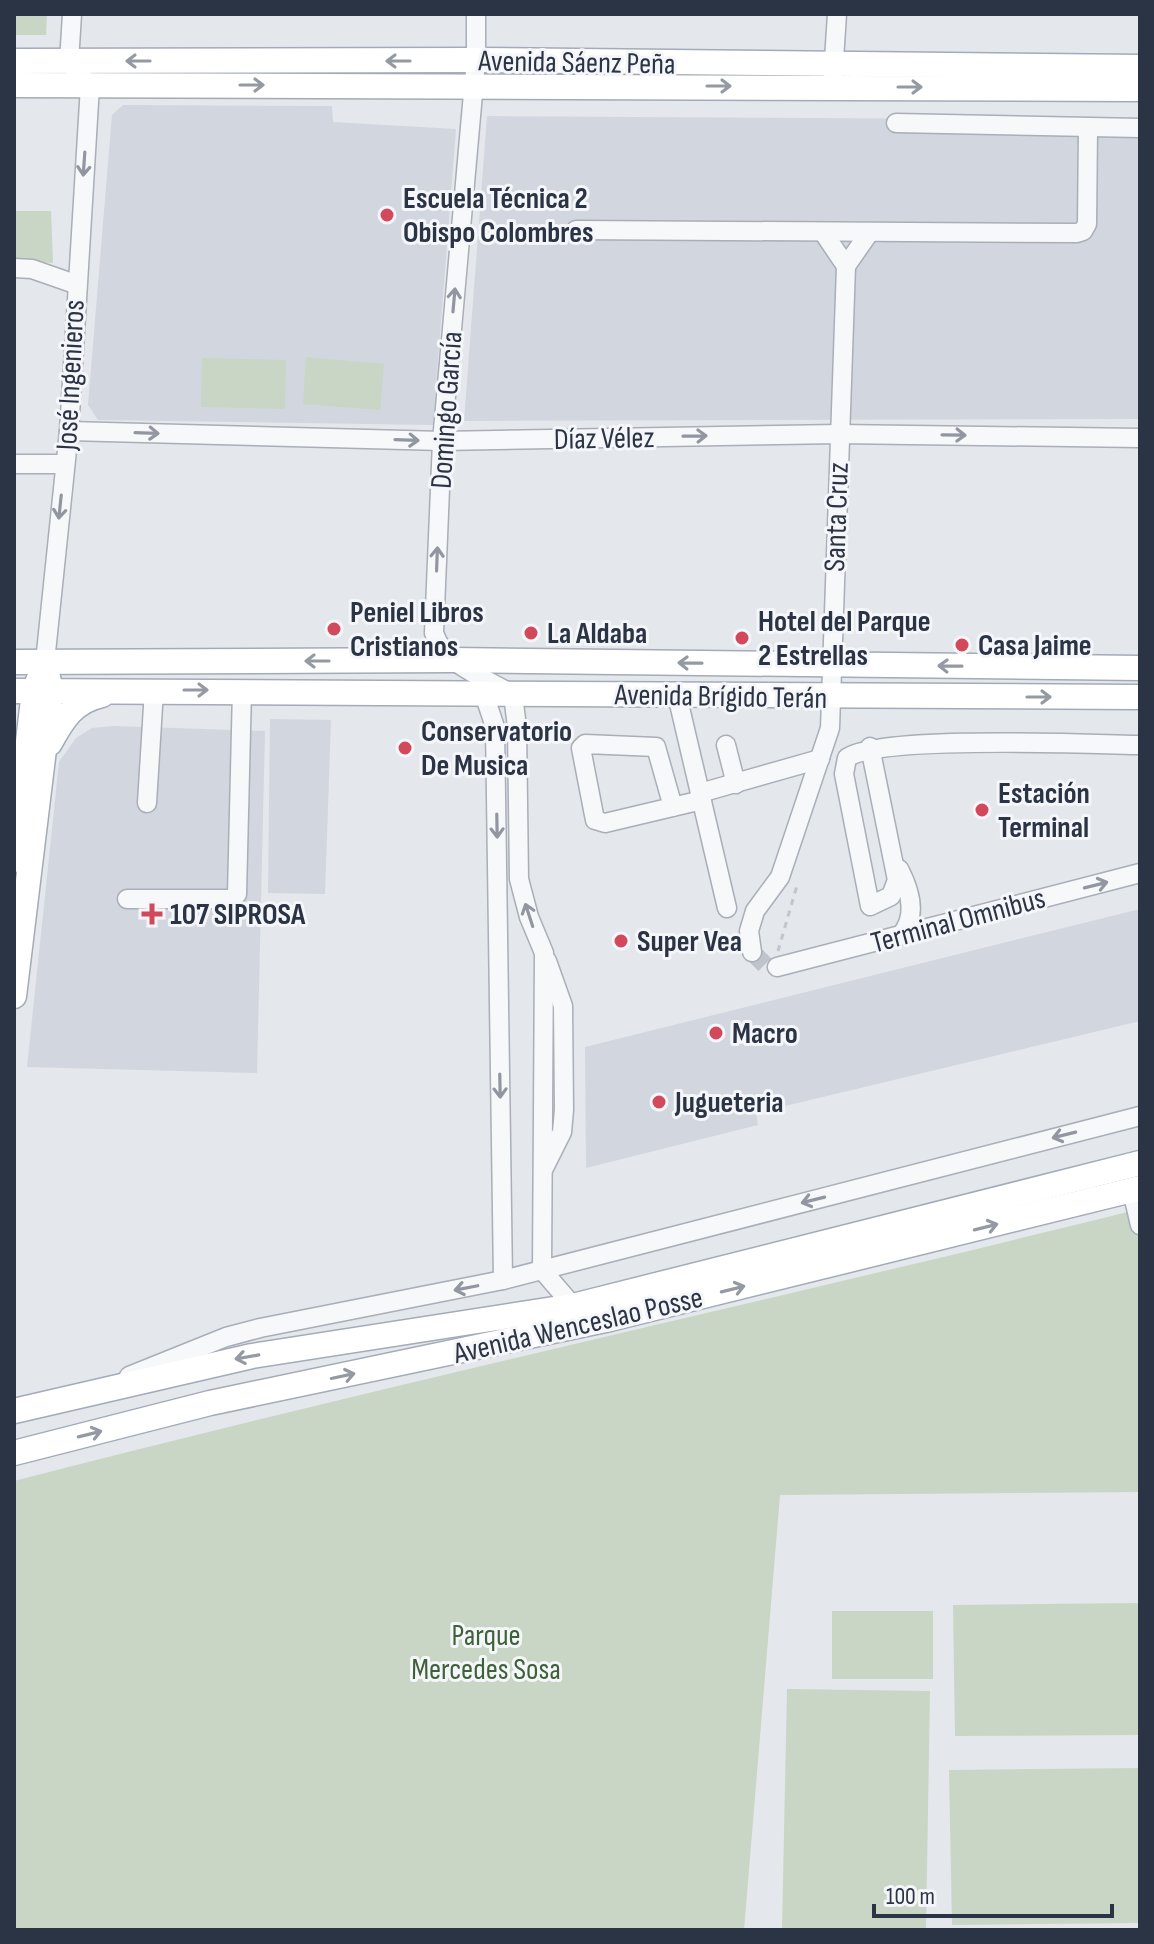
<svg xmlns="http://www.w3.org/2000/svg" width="1154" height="1944" font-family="'Sofia Sans Condensed',sans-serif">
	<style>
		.built { fill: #d2d6de }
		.green { fill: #c9d6c5 }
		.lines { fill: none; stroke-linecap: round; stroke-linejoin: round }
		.minor-tunnel { stroke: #bfc3cb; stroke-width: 18; stroke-dasharray: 18 9; stroke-linecap: butt }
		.minor-casing { stroke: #a9aeb7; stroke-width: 21 }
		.major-casing { stroke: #a3abb8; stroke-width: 27 }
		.path { stroke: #c2c5cb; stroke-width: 3; stroke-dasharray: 6 6; stroke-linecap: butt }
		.minor { stroke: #f7f8fa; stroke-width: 18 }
		.major { stroke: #fff; stroke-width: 24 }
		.oneway { stroke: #959aa2 }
		.oneway2 { stroke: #9196a0 }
		.poi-dot { fill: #d1495b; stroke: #f4f6f9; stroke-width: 3 }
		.labels { text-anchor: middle; stroke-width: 6; stroke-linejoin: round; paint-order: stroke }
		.street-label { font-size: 30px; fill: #2b3445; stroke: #f4f6f9 }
		.poi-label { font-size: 30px; font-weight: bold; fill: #2b3445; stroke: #f4f6f9; text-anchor: start }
		.park-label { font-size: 30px; fill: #3f6138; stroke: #f4f6f9 }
	</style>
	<rect width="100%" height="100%" fill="#e4e7ec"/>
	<g class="built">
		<polygon points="123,105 332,106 333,122 456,129 433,425 98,420 88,405 112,115"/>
		<polygon points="487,116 1140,120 1140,419 464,421"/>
		<polygon points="270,719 331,720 325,894 268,893"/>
		<polygon points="114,726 265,731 257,1073 27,1067 59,762 76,738 92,728"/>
		<polygon points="1140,909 1140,1021 756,1113 758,1125 586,1168 585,1047"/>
	</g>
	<g class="green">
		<polygon points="14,14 47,14 46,35 14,35"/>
		<polygon points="14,211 51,211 53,263 14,260"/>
		<polygon points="306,357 384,364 380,410 303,404"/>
		<polygon points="202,358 286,360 285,409 201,407"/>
		<path d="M 1140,1209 L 1140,1492 L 780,1495 L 744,1930 L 14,1930 L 14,1481 C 388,1384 765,1302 1140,1209 Z"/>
		<polygon points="1140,1603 1140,1735 955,1736 953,1605"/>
		<rect x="832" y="1611" width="101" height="68"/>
		<polygon points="787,1689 930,1691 926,1930 782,1930"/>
		<polygon points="1140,1768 1140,1923 952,1925 949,1770"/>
	</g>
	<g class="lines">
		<polyline class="minor-tunnel" points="752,952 766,966 777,967"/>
		<g class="minor-casing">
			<g id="minor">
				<path d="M 476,14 L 476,60 L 442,441 L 434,633 C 445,666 485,677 513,695 L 517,727 L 519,879 L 529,917 L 544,953 L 542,1270 L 573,1306"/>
				<polyline points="833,75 837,14"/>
				<polyline points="896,123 1140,128"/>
				<polyline points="576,230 1077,233 1083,231 1087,224 1088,129"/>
				<polyline points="846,266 869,233"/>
				<polyline points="14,268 32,269 75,284"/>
				<polyline points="69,431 442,441 839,434 1140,438"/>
				<polyline points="14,464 65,464"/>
				<polyline points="45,662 69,431 90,86 69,62 72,14"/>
				<polyline points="484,694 495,727 503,1280"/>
				<polyline points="677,695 727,908"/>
				<polyline points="726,745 736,784"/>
				<path d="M 870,747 L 897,880 L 891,896 L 870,906 L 844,774 L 847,758 C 878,735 1089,744 1140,745"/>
				<polyline points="700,793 820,759"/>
				<polyline points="147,803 154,690"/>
				<polyline points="673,807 656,747 585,744 581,748 595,820 605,823 702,800"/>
				<path d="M 899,869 C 910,890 918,917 900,936"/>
				<polyline points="127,899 231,899 237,894 242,690"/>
				<polyline points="752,952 749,931 755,911 780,877 830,728 846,266 823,232"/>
				<polyline points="777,967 1140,873"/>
				<polyline points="544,1168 562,1132 564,1110 563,1006 547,961"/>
				<polyline points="1132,1191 1140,1225"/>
				<polyline points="129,1376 226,1337 260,1328 503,1280 1140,1116"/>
			</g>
		</g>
		<g class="major-casing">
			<g id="major">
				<polyline points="14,61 476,60 1140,67"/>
				<polyline points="14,85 1140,89"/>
				<polyline points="14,662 451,660 1140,668"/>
				<polyline points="14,691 1140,697"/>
				<path d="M 50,743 C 63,719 74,701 102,695"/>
				<polyline points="14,860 34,691 40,676"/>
				<polyline points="14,996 51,692 48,677"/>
				<polyline points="14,1411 252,1356 573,1306 1140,1163"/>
				<polyline points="14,1453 210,1403 610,1319 1140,1188"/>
			</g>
		</g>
		<polyline class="path" points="778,951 798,882"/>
		<use href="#minor" class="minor"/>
		<use href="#major" class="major"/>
	</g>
	<defs><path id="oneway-shaft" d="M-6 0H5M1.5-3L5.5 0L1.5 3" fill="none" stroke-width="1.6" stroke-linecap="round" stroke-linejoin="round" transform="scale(2)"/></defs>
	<g class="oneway">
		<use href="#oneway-shaft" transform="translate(138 61) rotate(180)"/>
		<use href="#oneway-shaft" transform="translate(398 61) rotate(180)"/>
		<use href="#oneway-shaft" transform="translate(252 85)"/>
		<use href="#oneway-shaft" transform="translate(719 86)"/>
		<use href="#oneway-shaft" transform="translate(910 87)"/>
		<use href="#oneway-shaft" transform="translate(317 661) rotate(180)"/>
		<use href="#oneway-shaft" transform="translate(690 663) rotate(-179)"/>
		<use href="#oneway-shaft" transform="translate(950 666) rotate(-179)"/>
		<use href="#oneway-shaft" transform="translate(196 690)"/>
		<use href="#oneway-shaft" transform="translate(1039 697)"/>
		<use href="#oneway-shaft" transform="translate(986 1227) rotate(-14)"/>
		<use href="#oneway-shaft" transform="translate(733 1289) rotate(-14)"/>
		<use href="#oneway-shaft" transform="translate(247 1357) rotate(170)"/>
		<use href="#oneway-shaft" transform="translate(343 1376) rotate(-12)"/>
		<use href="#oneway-shaft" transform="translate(90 1434) rotate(-14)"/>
	</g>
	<g class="oneway2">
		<use href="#oneway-shaft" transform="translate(84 164) rotate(94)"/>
		<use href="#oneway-shaft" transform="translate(454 300) rotate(-85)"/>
		<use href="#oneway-shaft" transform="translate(147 433) rotate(2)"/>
		<use href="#oneway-shaft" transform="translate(954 435) rotate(1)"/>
		<use href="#oneway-shaft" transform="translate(695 436) rotate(-1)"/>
		<use href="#oneway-shaft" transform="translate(407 440) rotate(2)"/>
		<use href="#oneway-shaft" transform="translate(60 507) rotate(96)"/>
		<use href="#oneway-shaft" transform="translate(437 559) rotate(-88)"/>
		<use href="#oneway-shaft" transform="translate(497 826) rotate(89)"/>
		<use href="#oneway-shaft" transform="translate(1096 885) rotate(-14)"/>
		<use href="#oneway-shaft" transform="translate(529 915) rotate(-108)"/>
		<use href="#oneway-shaft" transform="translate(500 1086) rotate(89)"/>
		<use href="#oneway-shaft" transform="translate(1064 1135) rotate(166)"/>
		<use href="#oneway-shaft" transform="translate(813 1200) rotate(166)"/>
		<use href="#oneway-shaft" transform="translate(466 1288) rotate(169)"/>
	</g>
	<g class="poi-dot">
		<circle cx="387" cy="215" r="8"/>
		<circle cx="334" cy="629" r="8"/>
		<circle cx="531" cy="633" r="8"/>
		<circle cx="742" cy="638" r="8"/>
		<circle cx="962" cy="645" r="8"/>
		<circle cx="405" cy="748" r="8"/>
		<circle cx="982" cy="810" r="8"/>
		<path d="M148 902h8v8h8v8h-8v8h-8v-8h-8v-8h8z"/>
		<circle cx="621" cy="941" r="8"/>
		<circle cx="716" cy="1033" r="8"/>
		<circle cx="659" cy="1102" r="8"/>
	</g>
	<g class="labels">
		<g class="street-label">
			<text transform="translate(577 62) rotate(1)" y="10">Avenida Sáenz Peña</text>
			<text transform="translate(70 375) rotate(-87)" y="10">José Ingenieros</text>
			<text transform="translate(446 410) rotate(-86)" y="10">Domingo García</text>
			<text transform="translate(604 438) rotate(-1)" y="10">Díaz Vélez</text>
			<text transform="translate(836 517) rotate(-88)" y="10">Santa Cruz</text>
			<text transform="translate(721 696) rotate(1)" y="10">Avenida Brígido Terán</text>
			<text transform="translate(958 920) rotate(-15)" y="10">Terminal Omnibus</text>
			<text transform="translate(578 1325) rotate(-13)" y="10">Avenida Wenceslao Posse</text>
		</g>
		<g class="poi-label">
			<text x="403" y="208">Escuela Técnica 2<tspan x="403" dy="34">Obispo Colombres</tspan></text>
			<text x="350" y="622">Peniel Libros<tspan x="350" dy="34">Cristianos</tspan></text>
			<text x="758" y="631">Hotel del Parque<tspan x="758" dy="34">2 Estrellas</tspan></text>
			<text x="547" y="643">La Aldaba</text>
			<text x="978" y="655">Casa Jaime</text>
			<text x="421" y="741">Conservatorio<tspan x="421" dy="34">De Musica</tspan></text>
			<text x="998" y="803">Estación<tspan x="998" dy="34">Terminal</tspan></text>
			<text x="170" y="924">107 SIPROSA</text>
			<text x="637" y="951">Super Vea</text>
			<text x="732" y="1043">Macro</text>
			<text x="675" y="1112">Jugueteria</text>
		</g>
		<g class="park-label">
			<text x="486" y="1645">Parque<tspan x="486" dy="34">Mercedes Sosa</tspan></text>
		</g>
	</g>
	<rect width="1154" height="1944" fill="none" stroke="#2b3445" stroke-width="32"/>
	<path d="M874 1904v12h238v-12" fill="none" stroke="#2b3445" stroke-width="4"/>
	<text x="886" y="1904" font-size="24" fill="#2b3445" stroke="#f4f6f9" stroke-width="6" paint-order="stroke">100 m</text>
</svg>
